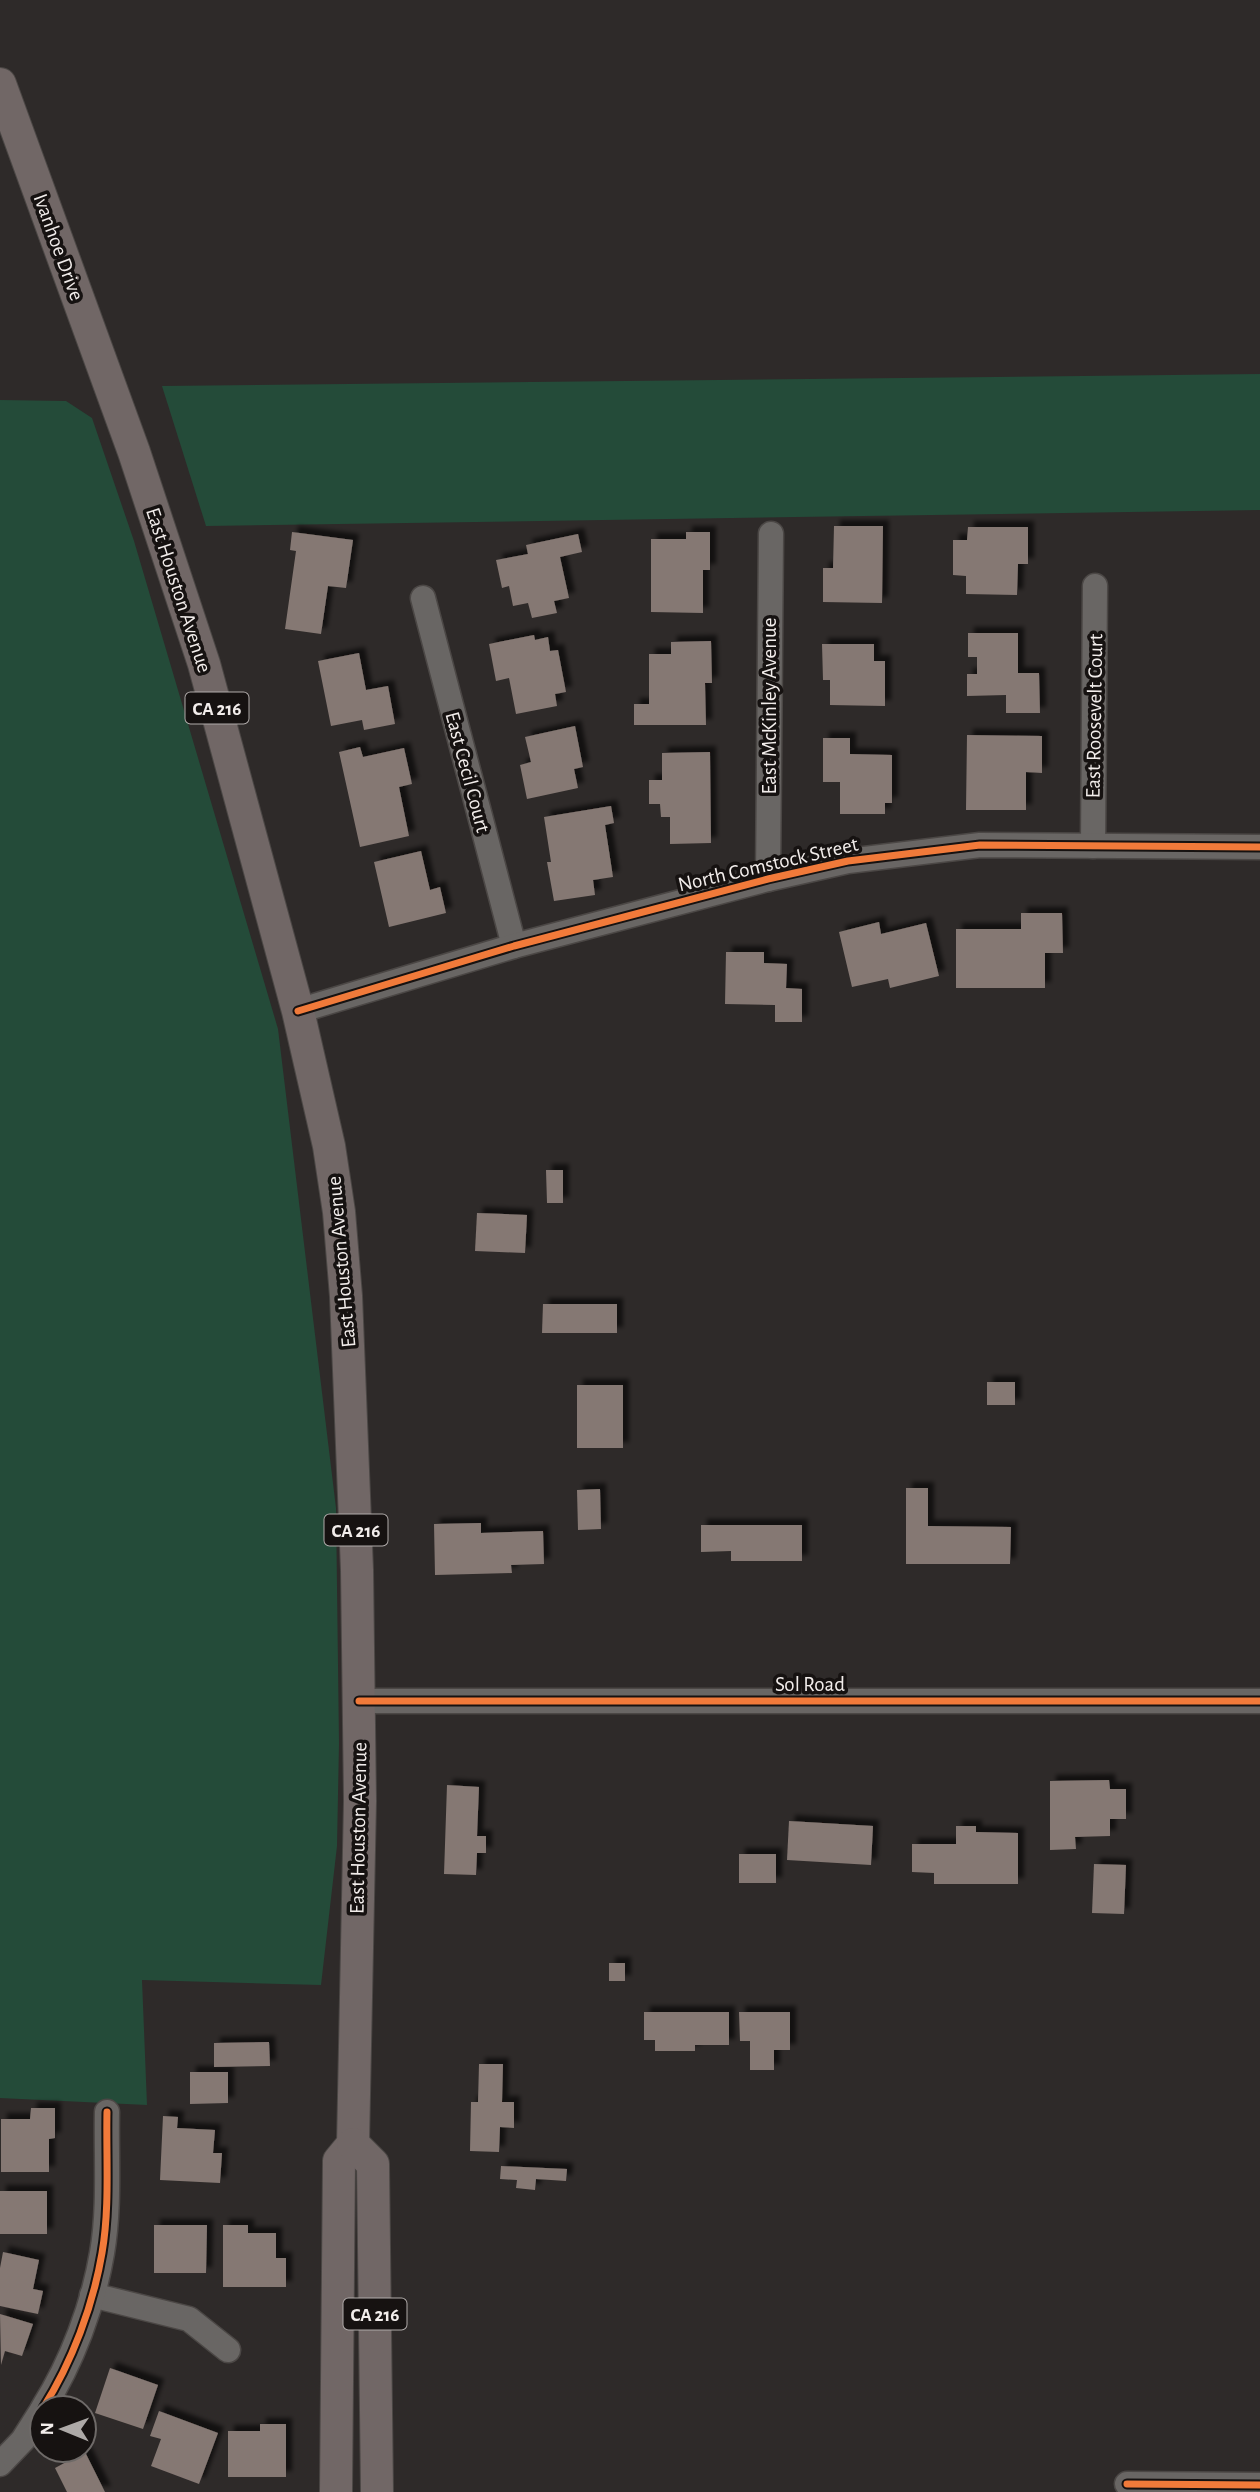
<svg xmlns="http://www.w3.org/2000/svg" width="1260" height="2492" font-family="'Alegreya Sans',sans-serif">
	<style>
		.green { fill: #244b39 }
		.building { fill: #857873; filter: url(#shadow) }
		.lines { fill: none; stroke-linecap: round; stroke-linejoin: round }
		.minor-casing { stroke: #4b4745; stroke-width: 27 }
		.major-casing { stroke: #4b4745; stroke-width: 34 }
		.minor { stroke: #696664; stroke-width: 24 }
		.major { stroke: #716766; stroke-width: 32 }
		.cycleway-casing { stroke: #161211; stroke-width: 11 }
		.cycleway { stroke: #f17a3a; stroke-width: 7 }
		.labels { text-anchor: middle; stroke-width: 7; stroke-linejoin: round; paint-order: stroke }
		.shield { fill: #161211; stroke: #b0abaa; stroke-width: 2 }
		.shield-label { font-size: 19px; font-weight: bold; fill: #f2edeb }
		.street-label { font-size: 21px; fill: #f2edeb; stroke: #161211 }
	</style>
	<defs>
		<filter id="shadow"><feDropShadow dx="6" dy="-6" stdDeviation="2" flood-color="#0009"/></filter>
	</defs>
	<rect width="100%" height="100%" fill="#2e2a29"/>
	<g class="green">
		<polygon points="1260,374 1260,510 206,526 162,386"/>
		<polygon points="0,400 66,401 92,418 134,541 278,1029 336,1508 339,1743 337,1846 321,1985 142,1980 147,2105 0,2098"/>
	</g>
	<g class="building">
		<polygon points="834,526 883,526 882,603 823,602 823,568 833,568"/>
		<polygon points="968,527 1028,527 1028,564 1018,564 1017,595 966,594 966,576 953,575 953,540 967,540"/>
		<polygon points="292,532 353,540 346,588 328,586 321,634 285,629 296,551 290,550"/>
		<polygon points="686,532 710,532 710,570 703,570 703,613 651,612 651,539 686,539"/>
		<polygon points="578,534 582,552 560,557 569,598 554,601 557,613 532,618 528,603 513,606 509,586 502,588 496,560 528,554 526,545"/>
		<polygon points="968,633 1018,633 1018,673 1039,673 1040,713 1006,713 1006,695 967,696 967,674 977,674 977,657 968,657"/>
		<polygon points="534,635 535,640 548,637 550,651 558,650 566,692 555,694 557,706 516,714 509,678 496,681 489,644"/>
		<polygon points="711,641 712,683 705,683 706,725 634,725 634,704 649,704 649,654 671,654 671,642"/>
		<polygon points="822,644 874,644 874,661 885,661 885,706 830,705 830,680 823,680"/>
		<polygon points="359,653 366,690 388,686 395,724 364,730 362,720 331,726 318,661"/>
		<polygon points="575,726 583,767 574,769 578,788 527,799 520,765 531,762 525,737"/>
		<polygon points="967,735 1042,736 1042,773 1026,772 1026,810 966,810"/>
		<polygon points="823,738 850,738 850,754 892,755 892,803 885,803 885,814 840,814 840,782 823,782"/>
		<polygon points="360,747 363,757 404,748 412,784 399,787 409,836 360,847 339,752"/>
		<polygon points="710,752 711,843 670,844 670,817 661,817 660,804 649,804 649,780 662,780 662,753"/>
		<polygon points="611,806 614,823 605,825 613,877 593,880 595,895 554,901 547,862 551,862 544,817"/>
		<polygon points="421,851 430,890 440,887 446,913 389,927 374,862"/>
		<polygon points="1021,913 1062,913 1063,953 1045,953 1045,988 956,988 956,929 1021,929"/>
		<polygon points="879,922 881,934 926,923 939,976 890,988 888,979 852,987 839,932"/>
		<polygon points="726,952 764,952 764,963 787,964 786,988 802,989 802,1022 775,1022 775,1005 725,1004"/>
		<polygon points="546,1170 563,1170 563,1203 547,1203"/>
		<polygon points="477,1213 527,1215 525,1253 475,1251"/>
		<polygon points="543,1304 617,1304 617,1333 542,1333"/>
		<rect x="987" y="1382" width="28" height="23"/>
		<rect x="577" y="1385" width="46" height="63"/>
		<polygon points="906,1488 928,1488 928,1526 1011,1527 1010,1564 906,1564"/>
		<polygon points="600,1489 601,1529 578,1530 577,1490"/>
		<polygon points="481,1523 481,1533 543,1531 544,1564 511,1565 512,1573 435,1575 434,1524"/>
		<polygon points="701,1525 802,1525 802,1561 731,1561 731,1551 701,1552"/>
		<polygon points="1109,1780 1110,1789 1126,1789 1126,1819 1110,1819 1110,1836 1075,1837 1076,1849 1050,1850 1050,1781"/>
		<polygon points="447,1785 479,1787 477,1836 486,1836 486,1853 477,1853 476,1875 444,1874"/>
		<polygon points="789,1821 873,1826 871,1865 787,1860"/>
		<polygon points="956,1826 976,1826 976,1832 1018,1833 1018,1884 934,1884 934,1873 912,1872 912,1844 956,1844"/>
		<rect x="739" y="1854" width="37" height="29"/>
		<polygon points="1094,1864 1126,1865 1124,1914 1092,1913"/>
		<rect x="609" y="1963" width="16" height="18"/>
		<polygon points="644,2012 729,2012 729,2045 695,2045 695,2051 655,2051 655,2040 644,2040"/>
		<polygon points="739,2012 790,2012 790,2050 774,2050 774,2070 750,2070 750,2041 740,2041"/>
		<polygon points="269,2042 270,2066 214,2067 214,2043"/>
		<polygon points="479,2064 503,2064 502,2102 514,2102 514,2128 500,2127 499,2152 470,2151 471,2102 478,2102"/>
		<polygon points="190,2072 228,2072 228,2103 190,2104"/>
		<polygon points="31,2108 55,2108 55,2138 49,2139 49,2172 1,2172 1,2119 30,2119"/>
		<polygon points="163,2116 178,2117 177,2128 215,2130 213,2153 222,2153 220,2183 160,2180"/>
		<polygon points="501,2166 567,2169 566,2181 536,2179 535,2190 516,2188 517,2180 500,2179"/>
		<rect x="0" y="2191" width="47" height="43"/>
		<polygon points="154,2225 207,2225 206,2273 154,2273"/>
		<polygon points="223,2225 248,2225 248,2233 276,2233 276,2258 286,2258 286,2287 223,2287"/>
		<polygon points="3,2252 39,2260 33,2289 43,2291 38,2314 0,2306 0,2268"/>
		<polygon points="0,2314 33,2324 22,2356 5,2351 1,2365"/>
		<polygon points="110,2368 158,2385 143,2429 95,2413"/>
		<polygon points="159,2411 218,2433 199,2484 151,2466 161,2439 150,2436"/>
		<polygon points="260,2424 286,2424 286,2477 228,2477 228,2431 260,2431"/>
		<polygon points="85,2452 105,2492 67,2492 55,2468"/>
	</g>
	<g class="lines">
		<g class="minor-casing">
			<g id="minor">
				<polyline points="423,598 514,946"/>
				<polyline points="1093,846 1095,586"/>
				<polyline points="768,879 771,534"/>
				<polyline points="298,1011 514,946 768,879 848,861 980,845 1260,847"/>
				<polyline points="359,1701 1260,1701"/>
				<polyline points="92,2295 189,2319 228,2350"/>
				<path d="M 43,2408 C 72,2362 93,2306 102,2253 C 110,2207 106,2158 107,2112"/>
				<polyline points="0,2464 23,2440 42,2410"/>
				<polyline points="1127,2484 1260,2485"/>
			</g>
		</g>
		<g class="major-casing">
			<g id="major">
				<polyline points="0,84 134,452 204,664 298,1011 329,1146 339,1212 346,1296 357,1570 360,1801 353,2144 339,2161 336,2492"/>
				<polyline points="353,2144 373,2164 377,2492"/>
			</g>
		</g>
		<use href="#minor" class="minor"/>
		<use href="#major" class="major"/>
		<g class="cycleway-casing">
			<g id="cycleway">
				<polyline points="298,1011 514,946 768,879 848,861 980,845 1260,847"/>
				<polyline points="359,1701 1260,1701"/>
				<path d="M 43,2408 C 72,2362 93,2306 102,2253 C 110,2207 106,2158 107,2112"/>
				<polyline points="1127,2484 1260,2485"/>
			</g>
		</g>
		<use href="#cycleway" class="cycleway"/>
	</g>
	<g class="labels">
		<g class="shield">
			<rect x="185.5" y="692.5" width="63" height="31" rx="5"/>
			<rect x="324.5" y="1514.5" width="63" height="31" rx="5"/>
			<rect x="343.5" y="2298.5" width="63" height="31" rx="5"/>
		</g>
		<g class="shield-label">
			<text x="217" y="715">CA 216</text>
			<text x="356" y="1537">CA 216</text>
			<text x="375" y="2321">CA 216</text>
		</g>
		<g class="street-label">
			<text transform="translate(59 247) rotate(70)" y="7">Ivanhoe Drive</text>
			<text transform="translate(179 590) rotate(72)" y="7">East Houston Avenue</text>
			<text transform="translate(769 706) rotate(-90)" y="7">East McKinley Avenue</text>
			<text transform="translate(1094 716) rotate(-89)" y="7">East Roosevelt Court</text>
			<text transform="translate(468 772) rotate(75)" y="7">East Cecil Court</text>
			<text transform="translate(768 864) rotate(-13)" y="7">North Comstock Street</text>
			<text transform="translate(341 1262) rotate(-95)" y="7">East Houston Avenue</text>
			<text x="810" y="1691">Sol Road</text>
			<text transform="translate(358 1828) rotate(-89)" y="7">East Houston Avenue</text>
		</g>
	</g>
	<g transform="translate(63 2429) rotate(271)"><circle r="33" fill="#161211" stroke="#6e6a68" stroke-width="2"/>
	<path d="M0-5L12 26L0 18L-12 26Z" fill="#ada9a7"/>
	<text y="-10" font-size="19" font-weight="bold" text-anchor="middle" fill="#f2edeb">N</text>
	</g>
</svg>
